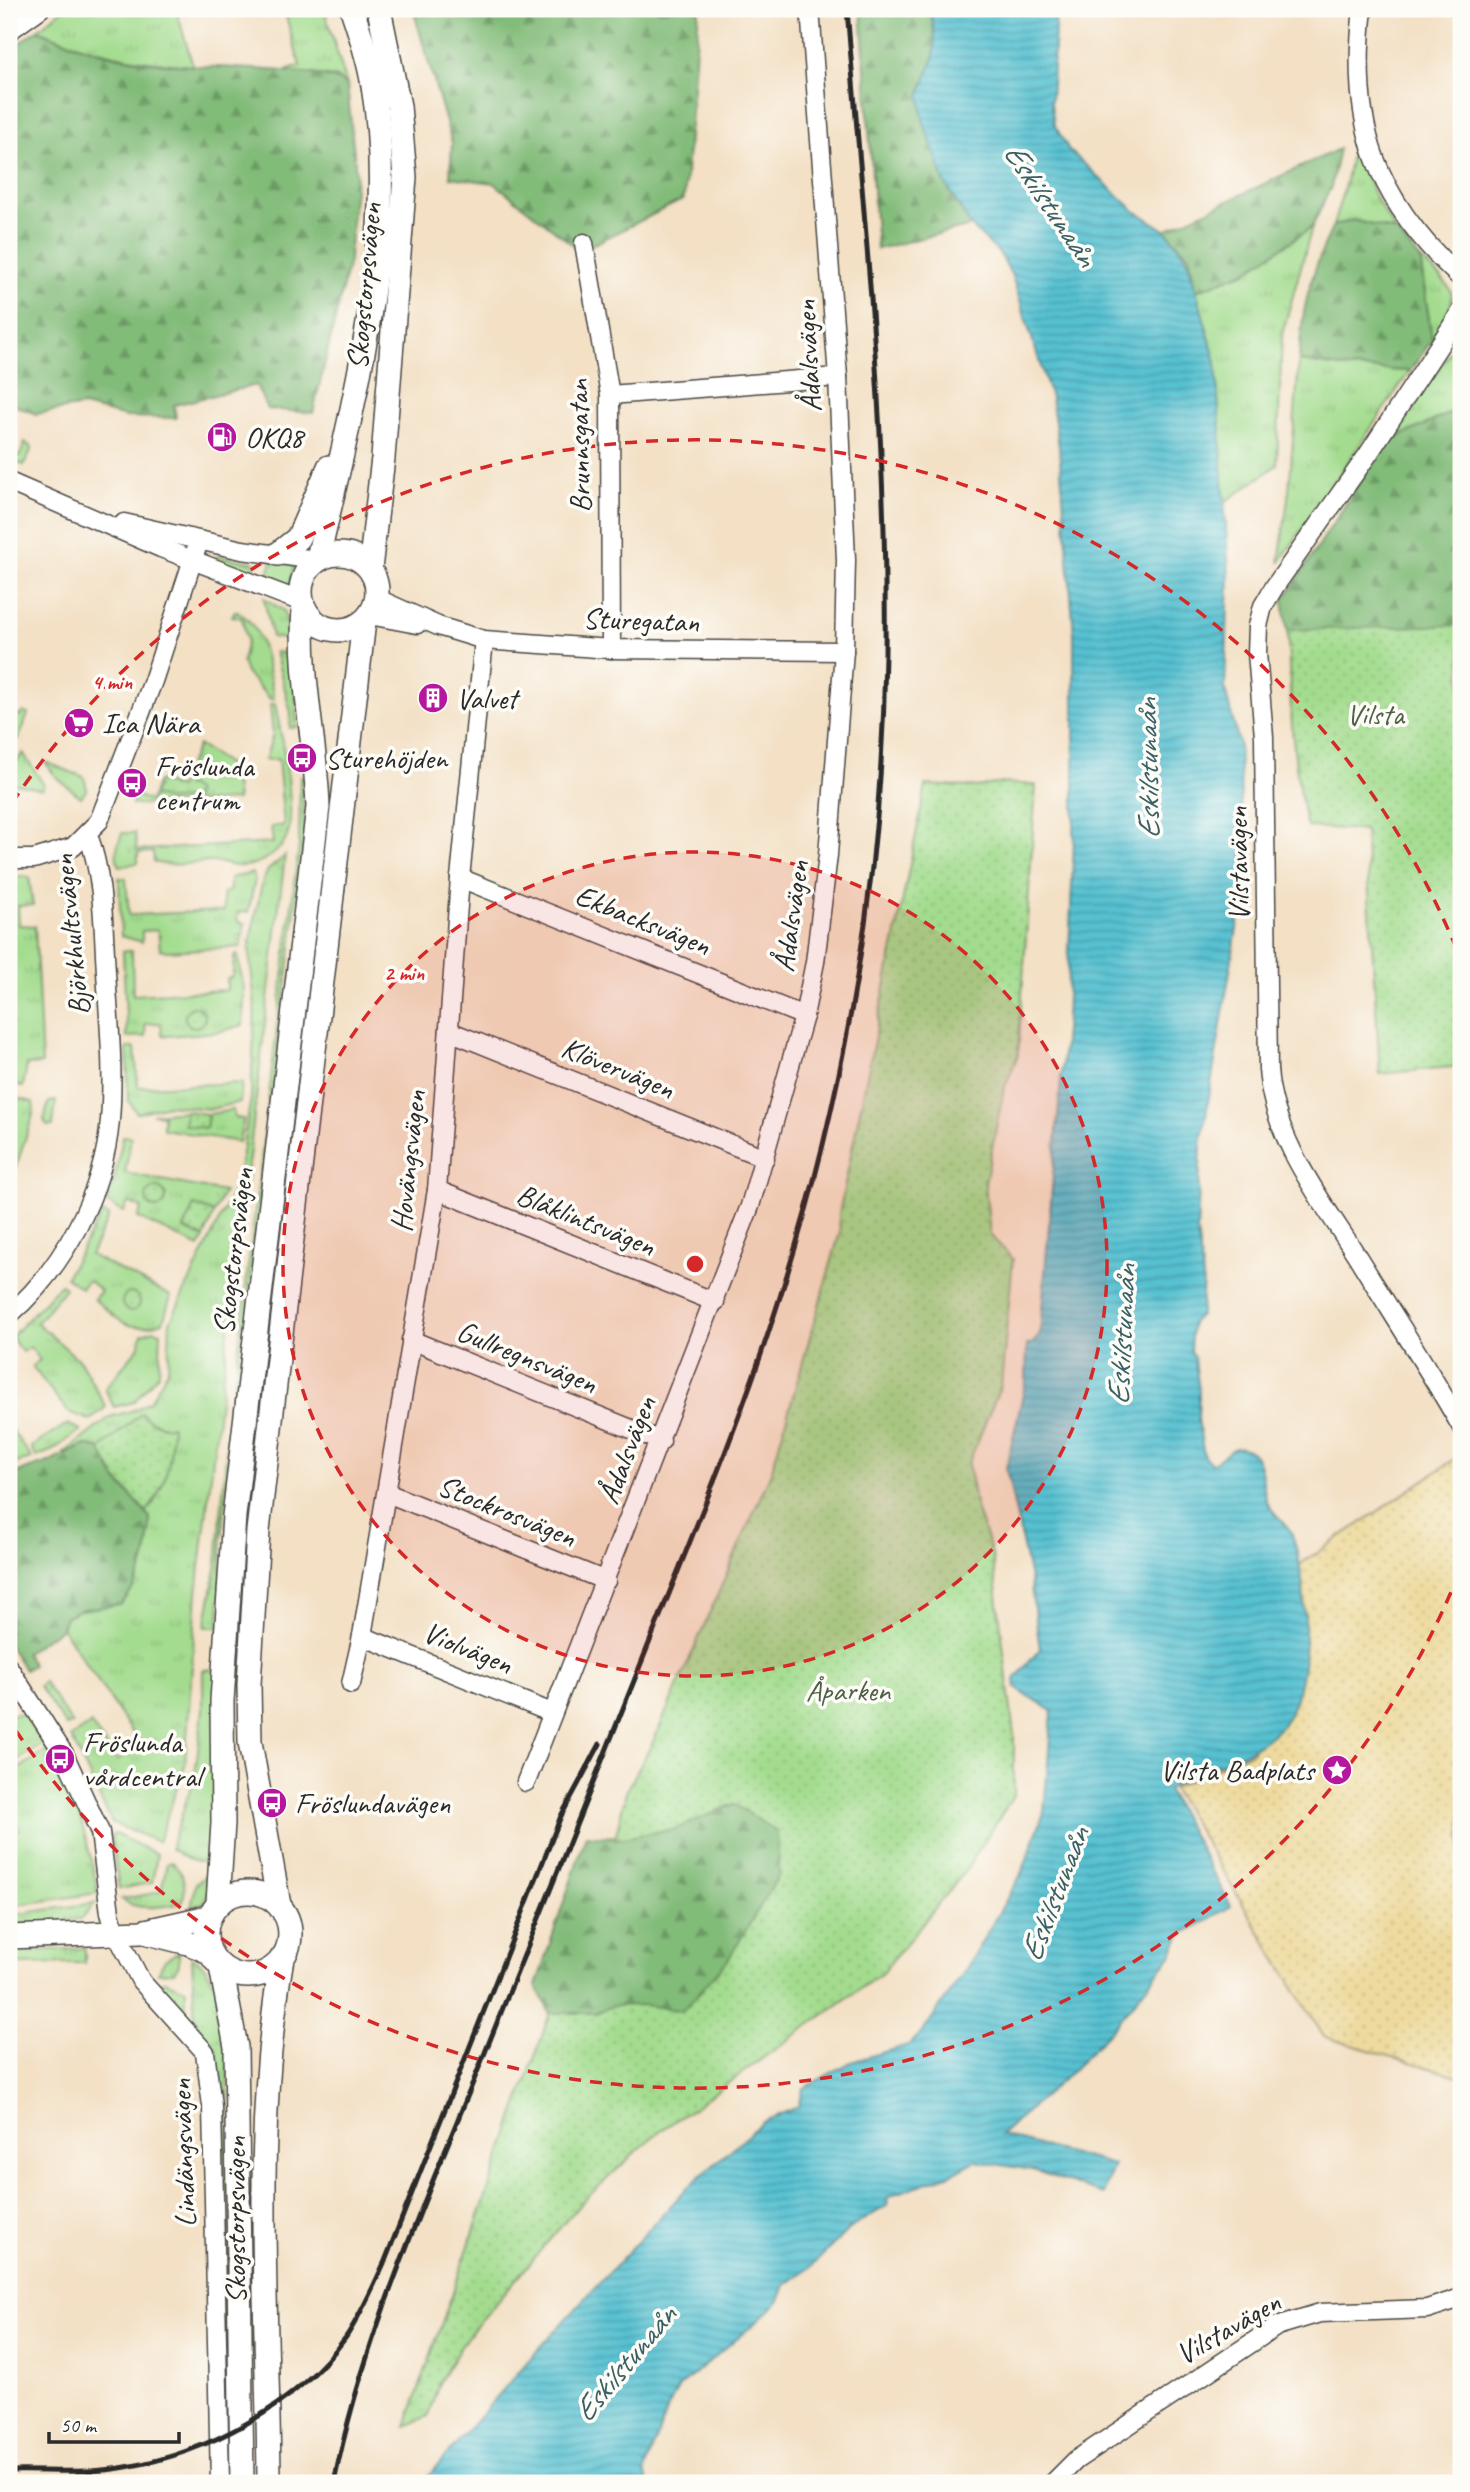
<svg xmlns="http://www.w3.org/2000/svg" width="1470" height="2492" font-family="Caveat,sans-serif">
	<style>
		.grass { fill: url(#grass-tufts); stroke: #67845c; stroke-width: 2 }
		.forest { fill: url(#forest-firs); stroke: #567452; stroke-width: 2 }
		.sand { fill: url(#sand-dots); stroke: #8c8264; stroke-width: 2 }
		.park { fill: url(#park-dots); stroke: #67845c; stroke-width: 2 }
		.water { fill: url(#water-rules); stroke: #40767e; stroke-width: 2 }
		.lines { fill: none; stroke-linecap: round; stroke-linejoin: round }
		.minor-casing { stroke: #494642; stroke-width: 21 }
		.major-casing { stroke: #494642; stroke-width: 26 }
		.minor { stroke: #fff; stroke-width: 18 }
		.major { stroke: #fff; stroke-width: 23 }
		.rail { stroke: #2b2b2b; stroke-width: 5 }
		.ring { fill: none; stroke: #d62828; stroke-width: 3.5; stroke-dasharray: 12 9 }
		.labels { text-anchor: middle; stroke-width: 7; stroke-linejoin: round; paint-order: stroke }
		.street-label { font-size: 30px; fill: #2b2b2b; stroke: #fdfcf7 }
		.poi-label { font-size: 30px; fill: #2b2b2b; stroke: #fdfcf7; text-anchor: start }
		.park-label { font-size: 30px; fill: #4f6049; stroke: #fdfcf7 }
		.water-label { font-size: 32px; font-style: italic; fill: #3a6065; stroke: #fdfcf7 }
		.centre { fill: #d62828; stroke: #fdfcf7; stroke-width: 3.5 }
		.ring-label { font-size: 21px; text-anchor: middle; font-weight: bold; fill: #d62828; stroke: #fdfcf7; stroke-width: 7; stroke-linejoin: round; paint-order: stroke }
	</style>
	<defs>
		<pattern id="grass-tufts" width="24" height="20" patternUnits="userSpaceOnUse" patternTransform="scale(1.75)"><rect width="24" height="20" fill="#a3dc8e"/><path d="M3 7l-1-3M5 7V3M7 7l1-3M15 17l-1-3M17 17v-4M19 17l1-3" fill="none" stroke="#8cbd7b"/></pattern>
		<pattern id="forest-firs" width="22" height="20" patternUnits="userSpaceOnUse" patternTransform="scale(1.75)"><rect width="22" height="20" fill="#82bc79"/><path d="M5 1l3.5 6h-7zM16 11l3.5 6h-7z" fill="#6b9963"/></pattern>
		<pattern id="sand-dots" width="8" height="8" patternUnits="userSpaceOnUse" patternTransform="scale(1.75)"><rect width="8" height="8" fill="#eeda9e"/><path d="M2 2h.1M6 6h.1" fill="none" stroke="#cb8" stroke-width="1.8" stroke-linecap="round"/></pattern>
		<pattern id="park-dots" width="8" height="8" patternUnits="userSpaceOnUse" patternTransform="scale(1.75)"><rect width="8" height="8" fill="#a3dc8e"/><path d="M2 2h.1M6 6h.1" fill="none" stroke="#8cbd7b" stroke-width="1.8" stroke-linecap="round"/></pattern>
		<pattern id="water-rules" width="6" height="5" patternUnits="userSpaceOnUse" patternTransform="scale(1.75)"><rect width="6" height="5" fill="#56c1d1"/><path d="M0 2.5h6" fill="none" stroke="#479daa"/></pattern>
	</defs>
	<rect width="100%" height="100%" fill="#fdfcf7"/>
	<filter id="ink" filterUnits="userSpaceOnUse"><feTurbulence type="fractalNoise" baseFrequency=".0143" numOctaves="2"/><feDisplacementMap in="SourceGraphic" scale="14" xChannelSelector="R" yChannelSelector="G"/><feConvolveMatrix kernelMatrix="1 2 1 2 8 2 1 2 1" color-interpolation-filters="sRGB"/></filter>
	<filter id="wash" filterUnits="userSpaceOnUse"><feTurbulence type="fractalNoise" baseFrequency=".00686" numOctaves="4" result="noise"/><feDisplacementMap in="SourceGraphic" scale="28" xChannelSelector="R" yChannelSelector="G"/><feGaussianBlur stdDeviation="1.57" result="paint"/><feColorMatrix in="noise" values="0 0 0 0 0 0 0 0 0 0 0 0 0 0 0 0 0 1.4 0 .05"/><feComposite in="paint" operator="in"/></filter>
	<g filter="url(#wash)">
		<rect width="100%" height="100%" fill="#f3e0c5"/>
		<g class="grass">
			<path d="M 63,9 L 176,9 L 193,66 C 134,61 92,53 38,30 Z"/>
			<polygon points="284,9 324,9 347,85 336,77 285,71 300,66"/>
			<polygon points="1354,138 1375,197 1396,231 1353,220 1333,226 1346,181"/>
			<polygon points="1312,227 1282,335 1277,465 1224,503 1216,362 1196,291 1245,272"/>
			<path d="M 1420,259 C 1462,296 1459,293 1432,340 Z"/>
			<polygon points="1461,337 1461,408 1386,443"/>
			<polygon points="1299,361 1347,368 1410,371 1279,563 1289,491"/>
			<polygon points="25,442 32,448 24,465 9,460 9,452 20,456"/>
			<polygon points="220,556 256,563 251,582 214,562 216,557"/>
			<polygon points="295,561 288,592 266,587 271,563"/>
			<polygon points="264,598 284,611 292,640 272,637"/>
			<path d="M 235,611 C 265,623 267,670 274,699 L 270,699 L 246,673 L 242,662 L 247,640 L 242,618 L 232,616 Z"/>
			<polygon points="275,652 294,654 297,727 290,728 291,713"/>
			<path d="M 270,704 L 275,704 C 281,734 297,808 287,837 C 281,852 260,864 245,866 C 233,868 224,862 213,862 C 194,861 173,868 154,862 L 153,852 L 138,853 L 138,863 L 120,866 C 113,855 118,844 122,833 L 135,833 L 137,850 L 273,843 L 271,827 L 284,825 L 278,759 L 265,760 L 273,735 Z"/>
			<polygon points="9,711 21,716 23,712 28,714 19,739 9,735"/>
			<polygon points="198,745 233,767 237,800 132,805 135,795 150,801 153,795 168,800 195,791 181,782"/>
			<polygon points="23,753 44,785 42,789 9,782 9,771"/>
			<polygon points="45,762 84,777 87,789 81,797 57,778"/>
			<polygon points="300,776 304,776 304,837 231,1448 222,1539 219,1627 205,1627 217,1564 227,1444 299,845"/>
			<polygon points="285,856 197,1593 185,1765 158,1842 112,1823 71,1737 91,1724 117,1761 141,1745 62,1628 66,1616 79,1610 121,1604 150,1518 146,1512 154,1502 167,1427 145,1419 142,1413 100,1449 85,1445 63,1454 110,1417 134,1410 150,1401 168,1370 170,1322 237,1183 251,1098 255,1007 249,947 262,883 268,870"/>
			<polygon points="253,873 255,880 248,912 238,912 237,921 245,924 240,947 167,951 160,949 158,930 142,931 142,942 121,936 119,878 126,879 129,915 224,911 223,894 230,890 230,878"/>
			<polygon points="9,875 29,877 33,905 18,906 19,925 35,926 42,1064 27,1065 23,1087 9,1083"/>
			<polygon points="123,951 132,951 133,995 227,990 227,979 233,976 234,956 237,954 244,988 243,1025 218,1032 167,1036 162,1035 161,1023 145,1024 146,1036 127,1037"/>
			<polygon points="127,1048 135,1048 138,1087 242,1083 240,1102 211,1109 168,1105 137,1113 128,1100"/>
			<polygon points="9,1096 33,1102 34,1112 9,1188"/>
			<polygon points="56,1101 53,1126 47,1126 44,1120 49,1102"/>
			<polygon points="233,1110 235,1118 244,1119 239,1142 163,1129 163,1115 152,1114 186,1111 185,1125 206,1128 208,1114"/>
			<polygon points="123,1136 131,1137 125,1173 224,1192 214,1213 194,1205 184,1229 204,1238 199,1247 138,1218 142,1208 128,1202 124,1212 106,1202 114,1181"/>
			<path d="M 102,1213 L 109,1216 L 90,1255 L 171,1296 L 163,1322 C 128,1334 120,1321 94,1299 L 101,1291 L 88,1280 L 81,1288 L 66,1277 Z"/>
			<polygon points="61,1284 65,1288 37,1323 80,1361 106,1407 90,1420 68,1412 32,1366 40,1360 30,1347 22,1352 11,1337"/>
			<polygon points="154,1330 161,1332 159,1373 134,1402 114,1407 105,1389 138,1348 142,1334"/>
			<polygon points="68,1424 81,1430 53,1450 36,1457 31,1447"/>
			<polygon points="9,1426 32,1459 9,1465"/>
			<path d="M 219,1669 L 215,1864 C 199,1863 185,1859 171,1849 L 172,1843 L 195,1775 L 203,1710 L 203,1670 Z"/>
			<polygon points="44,1682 72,1724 66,1726 39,1686"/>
			<polygon points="24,1713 44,1744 10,1764 9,1715"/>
			<path d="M 48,1750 C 78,1801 87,1836 98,1893 L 9,1906 L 9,1837 L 20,1829 L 9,1813 L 9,1775 Z"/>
			<polygon points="115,1834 157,1854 152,1883 119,1889 111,1836"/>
			<path d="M 172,1862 C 183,1870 190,1893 179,1904 C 161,1907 135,1911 121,1899 L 161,1892 L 167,1863 Z"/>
			<polygon points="206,1876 213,1877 204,1903 191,1908 196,1883"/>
			<polygon points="95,1903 81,1919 9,1926 9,1915"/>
			<polygon points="85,1948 85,1963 9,1964 9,1952"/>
			<polygon points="175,1954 179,1954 179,1965 174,1972 158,1973 165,1960"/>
			<path d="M 192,1957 C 214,1970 220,1996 227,2019 L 230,2428 L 223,2092 L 216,2048 L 195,2025 Z"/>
			<polygon points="165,1981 186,1989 185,2015 157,1984"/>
		</g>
		<g class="forest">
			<polygon points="413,9 699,9 684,199 596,243 578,249 494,183 450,177 452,143"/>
			<polygon points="861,9 930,9 935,35 934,57 920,94 945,183 971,226 877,249"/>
			<path d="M 38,30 C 77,47 114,58 156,63 C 195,69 323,66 347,85 L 356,174 L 349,260 L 313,413 L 267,409 L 256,385 L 174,405 L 176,418 L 126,417 L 83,406 L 36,414 L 9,403 L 9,50 Z"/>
			<polygon points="1339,149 1331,187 1312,227 1245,272 1196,291 1189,256 1165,230"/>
			<path d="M 1353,220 L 1396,231 L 1420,259 L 1432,340 L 1410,371 L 1347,368 L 1299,361 C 1301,309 1311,273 1333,226 Z"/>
			<polygon points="1461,408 1461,1053 1370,822 1315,799 1283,601 1385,443"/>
			<path d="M 85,1445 L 101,1449 L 115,1478 L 150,1518 C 150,1549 143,1581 121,1604 L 79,1610 L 66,1616 L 62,1628 L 25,1653 L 33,1665 L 25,1670 L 9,1646 L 9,1475 L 52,1461 Z"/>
			<path d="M 734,1803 L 777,1832 L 779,1875 L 728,1960 L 683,2011 L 644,2005 L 613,2006 L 595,2013 L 550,2013 L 536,1986 L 586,1835 C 640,1842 685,1825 734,1803 Z"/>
		</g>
		<polygon class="sand" points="1461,1455 1461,2077 1324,2037 1172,1788 1252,1752 1303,1657 1299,1565"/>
		<g class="park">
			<path d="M 1461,625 L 1461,1066 L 1380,1074 L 1365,830 L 1307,827 C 1291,761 1290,697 1288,630 Z"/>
			<polygon points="158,781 179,788 181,782 195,791 195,798 168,800 153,795"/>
			<polygon points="1002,783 1036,785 1018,1055 1004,1089 985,1183 990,1235 1013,1259 1001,1385 968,1464 976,1508 992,1554 1014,1735 1014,1795 963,1874 882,1973 651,2138 580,2204 467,2337 440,2381 428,2416 406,2426 550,2013 595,2013 613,2006 644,2005 683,2011 728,1960 779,1875 777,1832 734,1804 675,1829 615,1839 626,1792 654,1740 771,1473 840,1232 839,1214 926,785 975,787"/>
			<circle cx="195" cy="1017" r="10"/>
			<polygon points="186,1111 208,1114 206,1128 184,1125"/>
			<circle cx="156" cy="1198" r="10"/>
			<polygon points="194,1205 214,1213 204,1238 184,1229"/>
			<circle cx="131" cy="1302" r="9"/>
			<path d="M 142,1413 C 147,1421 162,1428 172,1426 C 172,1456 167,1489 146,1512 L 115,1477 L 100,1449 Z"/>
		</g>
		<path class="water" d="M 930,9 L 1056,9 L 1051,103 L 1054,124 L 1069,150 L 1134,210 L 1165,230 L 1187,258 L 1216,362 L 1229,577 L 1225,690 L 1239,743 L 1244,887 L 1201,1145 L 1197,1231 L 1203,1276 L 1201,1314 L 1192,1323 L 1190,1350 L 1195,1359 L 1199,1392 L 1198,1419 L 1204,1457 L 1211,1463 C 1223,1461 1230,1444 1243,1448 C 1265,1454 1261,1482 1266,1499 C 1270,1514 1289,1522 1293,1537 C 1307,1584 1313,1673 1288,1716 C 1266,1756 1204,1764 1167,1789 L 1231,1906 L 1181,1935 L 1171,1956 L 1112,2029 L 1073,2070 L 1001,2135 L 1114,2165 L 1103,2194 L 1033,2170 L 975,2161 L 953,2173 L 895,2194 L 887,2198 L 888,2205 L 849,2229 L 813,2265 L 785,2285 L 780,2299 L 767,2313 L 679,2387 L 669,2405 L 648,2461 L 645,2471 L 648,2483 L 422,2483 L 535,2353 L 687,2188 L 764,2121 L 798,2107 L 804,2088 L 851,2062 L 908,2045 L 922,2033 L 964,1972 L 1022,1873 L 1044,1812 L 1052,1712 C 1041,1700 1028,1699 1016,1688 L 1015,1679 L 1040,1649 L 1029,1574 L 1006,1468 L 1026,1381 L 1027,1345 L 1033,1343 L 1040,1334 L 1066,1018 L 1074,839 L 1074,634 L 1059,447 L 1051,398 L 1012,276 L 1000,254 L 971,226 L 945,183 L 923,120 L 920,94 L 934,57 L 935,35 Z"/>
	</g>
	<g filter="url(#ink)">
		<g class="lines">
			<g class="minor-casing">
				<g id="minor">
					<path d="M 1363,9 C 1349,124 1375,200 1461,278"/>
					<polyline points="9,31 40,9"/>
					<polyline points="584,243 610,395 611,649"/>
					<path d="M 1461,312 L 1367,456 L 1275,586 L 1263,606 L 1258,626 L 1257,653 L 1264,737 L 1268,1069 C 1273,1139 1321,1199 1357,1256 C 1392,1313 1428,1368 1461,1426"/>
					<polyline points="610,395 838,377"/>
					<polyline points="9,482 161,548 302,602"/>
					<polyline points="124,523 242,550 316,560"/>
					<polyline points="376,598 438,626 484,640 611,649 844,651"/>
					<polyline points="369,615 417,624"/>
					<polyline points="9,859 34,859 73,847 99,821 153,681 199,541"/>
					<polyline points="460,878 804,1016"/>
					<polyline points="449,1031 765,1158"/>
					<polyline points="437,1190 715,1302"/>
					<path d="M 9,1315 C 63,1269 104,1192 110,1120 C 114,1071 109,1021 106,972 C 103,926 104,878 88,835"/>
					<polyline points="411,1340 661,1441"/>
					<polyline points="387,1493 606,1581"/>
					<polyline points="362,1636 552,1713"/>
					<polyline points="9,1668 64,1754 100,1832 110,1913 116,1933 141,1981 205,2052 212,2106 220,2483"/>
					<polyline points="351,1684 362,1636 437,1190 460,878 484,640"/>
					<polyline points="526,1782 750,1206 804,1016 815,962 828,855 844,651 846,560 838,377 810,9"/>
					<polyline points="1053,2483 1076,2460 1277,2326 1320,2313 1427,2309 1461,2298"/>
				</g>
			</g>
			<g class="major-casing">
				<g id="major">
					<circle cx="339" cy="592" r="38"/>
					<polyline points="278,554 298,538 329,467"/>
					<path d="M 318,558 C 352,409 399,239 373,86 C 369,59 360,34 352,9"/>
					<polyline points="370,569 383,458 405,177 399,106 379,9"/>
					<circle cx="248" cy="1934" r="42"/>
					<path d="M 218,1903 L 223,1823 L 222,1701 L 234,1516 L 318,807 C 316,740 299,676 304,608"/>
					<polyline points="279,1905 250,1742 249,1684 258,1531 364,621"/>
					<polyline points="148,1933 188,1943 209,1952"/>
					<polyline points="9,1937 141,1932 208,1917"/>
					<polyline points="221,1967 236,2047 242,2483"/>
					<path d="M 269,2483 C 268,2309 252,2131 282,1958"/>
				</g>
			</g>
			<use href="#minor" class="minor"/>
			<use href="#major" class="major"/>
			<g class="rail">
				<path d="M 9,2471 C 46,2470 89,2474 126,2467 C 208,2453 296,2406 346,2337 C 362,2313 373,2287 385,2261 L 561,1816 L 600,1744"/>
				<path d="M 334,2483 C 362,2341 424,2204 478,2070 C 538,1922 597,1774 656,1626 C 699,1519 744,1411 779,1300 C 846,1093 883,871 885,653 C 888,438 864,223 847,9"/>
			</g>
		</g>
	</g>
	<circle cx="695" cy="1264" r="412" fill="#d62828" fill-opacity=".12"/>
	<g class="ring">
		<circle cx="695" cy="1264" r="412"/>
		<path d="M1459 1573A824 824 0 0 1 12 1725M12 803A824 824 0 0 1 1459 955"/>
	</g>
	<defs>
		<g id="fuel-disc" transform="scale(1.575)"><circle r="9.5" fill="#b5179e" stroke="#fdfcf7"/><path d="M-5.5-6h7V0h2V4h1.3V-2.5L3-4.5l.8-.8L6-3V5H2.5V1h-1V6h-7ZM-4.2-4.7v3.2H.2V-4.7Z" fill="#fff"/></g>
		<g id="building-disc" transform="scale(1.575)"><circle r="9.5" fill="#b5179e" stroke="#fdfcf7"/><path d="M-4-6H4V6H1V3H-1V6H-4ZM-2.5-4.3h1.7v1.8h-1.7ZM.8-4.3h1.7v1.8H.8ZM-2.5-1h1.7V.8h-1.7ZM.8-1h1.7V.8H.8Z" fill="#fff"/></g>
		<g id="supermarket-disc" transform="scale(1.575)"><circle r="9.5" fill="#b5179e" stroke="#fdfcf7"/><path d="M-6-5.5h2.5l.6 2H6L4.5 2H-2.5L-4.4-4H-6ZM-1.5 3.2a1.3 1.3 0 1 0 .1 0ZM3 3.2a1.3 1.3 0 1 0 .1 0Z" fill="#fff"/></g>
		<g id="bus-disc" transform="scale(1.575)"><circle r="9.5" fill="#b5179e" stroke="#fdfcf7"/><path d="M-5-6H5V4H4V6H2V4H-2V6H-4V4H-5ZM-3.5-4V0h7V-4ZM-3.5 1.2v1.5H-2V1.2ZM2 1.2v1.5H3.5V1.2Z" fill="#fff"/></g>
		<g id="sight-disc" transform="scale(1.575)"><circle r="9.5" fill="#b5179e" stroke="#fdfcf7"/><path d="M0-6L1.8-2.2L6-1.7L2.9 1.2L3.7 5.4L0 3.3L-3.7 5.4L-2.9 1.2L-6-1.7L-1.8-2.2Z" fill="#fff"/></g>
	</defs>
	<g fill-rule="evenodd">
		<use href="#fuel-disc" x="222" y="437"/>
		<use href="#building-disc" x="433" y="698"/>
		<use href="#supermarket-disc" x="79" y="723"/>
		<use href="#bus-disc" x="302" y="758"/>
		<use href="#bus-disc" x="132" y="783"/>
		<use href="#bus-disc" x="60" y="1759"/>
		<use href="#sight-disc" x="1337" y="1770"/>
		<use href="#bus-disc" x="272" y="1803"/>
	</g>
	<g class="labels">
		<g class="street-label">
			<text transform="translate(364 286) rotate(-85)" y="10">Skogstorpsvägen</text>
			<text transform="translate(808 356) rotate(-93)" y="10">Ådalsvägen</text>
			<text transform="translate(579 446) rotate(-91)" y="10">Brunnsgatan</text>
			<text transform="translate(641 620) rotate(2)" y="10">Sturegatan</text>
			<text transform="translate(1238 864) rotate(-91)" y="10">Vilstavägen</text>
			<text transform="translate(791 916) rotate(-82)" y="10">Ådalsvägen</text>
			<text transform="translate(643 920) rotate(22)" y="10">Ekbacksvägen</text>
			<text transform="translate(71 935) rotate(-96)" y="10">Björkhultsvägen</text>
			<text transform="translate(618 1068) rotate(22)" y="10">Klövervägen</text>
			<text transform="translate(408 1161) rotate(-84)" y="10">Hovängsvägen</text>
			<text transform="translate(586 1220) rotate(22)" y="10">Blåklintsvägen</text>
			<text transform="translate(233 1251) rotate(-83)" y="10">Skogstorpsvägen</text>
			<text transform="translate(527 1357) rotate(22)" y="10">Gullregnsvägen</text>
			<text transform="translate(627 1450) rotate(-69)" y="10">Ådalsvägen</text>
			<text transform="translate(507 1511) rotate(22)" y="10">Stockrosvägen</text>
			<text transform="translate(468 1648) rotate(22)" y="10">Violvägen</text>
			<text transform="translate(183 2153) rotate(-92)" y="10">Lindängsvägen</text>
			<text transform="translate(235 2220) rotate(-90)" y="10">Skogstorpsvägen</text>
			<text transform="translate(1228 2328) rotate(-30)" y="10">Vilstavägen</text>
		</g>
		<g class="poi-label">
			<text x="245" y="447">OKQ8</text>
			<text x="456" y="708">Valvet</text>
			<text x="102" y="733">Ica Nära</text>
			<text x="325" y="768">Sturehöjden</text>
			<text x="155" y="776">Fröslunda<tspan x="155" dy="34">centrum</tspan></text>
			<text x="83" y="1752">Fröslunda<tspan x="83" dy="34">vårdcentral</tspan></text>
			<text x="1314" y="1780" text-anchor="end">Vilsta Badplats</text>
			<text x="295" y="1813">Fröslundavägen</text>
		</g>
		<g class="park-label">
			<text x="1375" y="724">Vilsta</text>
			<text x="848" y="1700">Åparken</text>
		</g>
		<g class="water-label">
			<text transform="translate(1051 204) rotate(56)" y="11">Eskilstunaån</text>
			<text transform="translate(1147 769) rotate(-91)" y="11">Eskilstunaån</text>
			<text transform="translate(1121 1335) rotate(-87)" y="11">Eskilstunaån</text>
			<text transform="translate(1054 1894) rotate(-69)" y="11">Eskilstunaån</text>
			<text transform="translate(624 2363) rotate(-50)" y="11">Eskilstunaån</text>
		</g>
	</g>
	<circle cx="695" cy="1264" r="10" class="centre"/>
	<g class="ring-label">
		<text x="112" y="689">4 min</text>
		<text x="404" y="980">2 min</text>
	</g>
	<rect width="1470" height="2492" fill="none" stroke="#fdfcf7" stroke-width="35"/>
	<path d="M49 2432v10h130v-10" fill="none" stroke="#2b2b2b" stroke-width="3.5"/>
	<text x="60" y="2432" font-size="21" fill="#2b2b2b" stroke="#fdfcf7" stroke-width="5" paint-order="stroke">50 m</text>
</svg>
